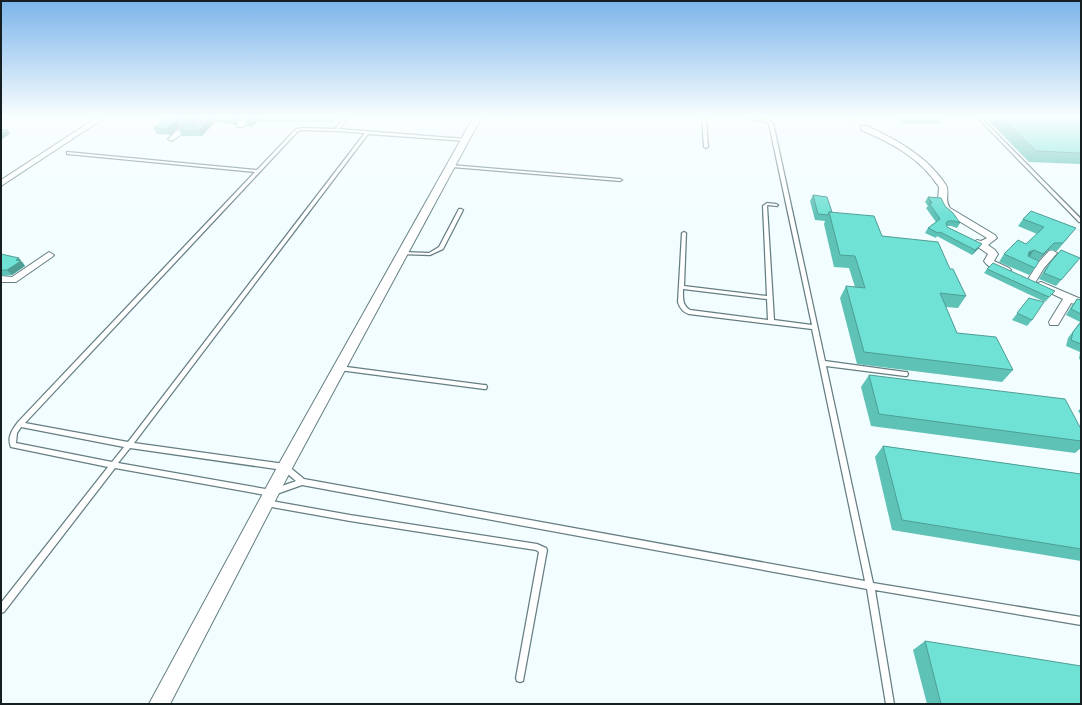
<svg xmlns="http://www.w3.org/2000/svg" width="1082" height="705" font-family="Poppins,sans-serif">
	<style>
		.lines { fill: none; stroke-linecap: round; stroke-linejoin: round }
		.service-casing { stroke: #657e82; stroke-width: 2.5 }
		.minor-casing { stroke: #657e82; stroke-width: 2 }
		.tertiary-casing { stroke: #657e82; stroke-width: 2 }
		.path { stroke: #959fa1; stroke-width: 1.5; stroke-dasharray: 2 2; stroke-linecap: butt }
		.service { fill: #fff; fill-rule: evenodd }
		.minor { fill: #fff; fill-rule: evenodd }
		.tertiary { fill: #fff; fill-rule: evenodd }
		.wall { fill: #5fc2b7 }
		.shaded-wall { fill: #4e9e95 }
		.building { fill: #6fe1d5; stroke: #4e9e95 }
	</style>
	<rect width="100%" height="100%" fill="#f2fdff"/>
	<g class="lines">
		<g class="service-casing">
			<g id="service">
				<path d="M 345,118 L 348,118 L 339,129 L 466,139 L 468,140 L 466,141 L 368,134 L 134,443 L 285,464 L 287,465 L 304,479 L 865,581 L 812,329 L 689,314 C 683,312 680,308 678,302 L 682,233 L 684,232 L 686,233 L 684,286 L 767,296 L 763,206 L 767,203 L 776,204 L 778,205 L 777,206 L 768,205 L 767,206 L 774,320 L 812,325 L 769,124 L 764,121 L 745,118 L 765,119 L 773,123 L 825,361 L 905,372 L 907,372 L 908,374 L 907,376 L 905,376 L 826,366 L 873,583 L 1081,617 L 1081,625 L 875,590 L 894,704 L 886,704 L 867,589 L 302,485 L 271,496 L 115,468 L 4,612 L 1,613 L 1,603 L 108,467 L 11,447 C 7,437 12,430 18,422 L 255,172 L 68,154 L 67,154 L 67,152 L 257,170 L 296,129 L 303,128 L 335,129 ZM 303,130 L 336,131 L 365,133 L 128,442 L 25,423 L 298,131 ZM 683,289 L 767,299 L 768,320 L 690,310 C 682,305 683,298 683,289 ZM 21,427 L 124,447 L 112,462 L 16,443 L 17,433 ZM 130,448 L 283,470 L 296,481 L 271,490 L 118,463 Z"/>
				<polygon points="702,118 706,118 708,147 706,148 704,147"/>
				<polygon points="978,118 981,118 1081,219 1081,222 1079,222"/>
				<polygon points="451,165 620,179 622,180 620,181 452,167 450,166"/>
				<polygon points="459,209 461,209 463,210 443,249 430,255 400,254 400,252 402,252 429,253 439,247"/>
				<polygon points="339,366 484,385 486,385 487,387 486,389 484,389 339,370 337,369 336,368 337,367"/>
				<polygon points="266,500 350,515 537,544 546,548 547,550 523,681 520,682 517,681 516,678 539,552 536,550 350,521 266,506 264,505 263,503 264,501"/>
			</g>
		</g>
		<g class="minor-casing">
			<g id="minor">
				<polygon points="96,118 104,118 1,186 1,180"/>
				<polygon points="205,118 213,118 200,131 186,131 172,141 168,139 181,127 195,127"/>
				<polygon points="245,118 253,118 243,127 237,127 237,123"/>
				<path d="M 861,126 L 867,126 C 897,140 927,156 946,185 C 950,192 944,200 950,208 L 995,235 L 997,238 L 988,245 L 995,250 L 998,254 L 994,261 L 1009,268 L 1011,270 L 1009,272 C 1002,274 988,268 984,261 L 988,254 L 972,243 L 977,240 L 981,241 L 987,238 L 944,212 L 938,201 L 939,187 C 920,158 892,143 861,130 Z"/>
				<polygon points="1052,250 1057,253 1044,268 1035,283 1029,283 1027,281 1035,268 1023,262 1025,260 1028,259 1038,263 1049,251"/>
				<polygon points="49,252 54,255 52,257 16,282 1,282 1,276 12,277"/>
				<polygon points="1041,282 1081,299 1081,306 1071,303 1058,325 1050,325 1049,322 1063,299 1038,287 1036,285 1038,283"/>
			</g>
		</g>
		<g class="tertiary-casing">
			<polygon id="tertiary" points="473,118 481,118 290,472 170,704 149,704 280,462"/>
		</g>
		<polyline class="path" points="847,118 856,124"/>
		<use href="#service" class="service"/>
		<use href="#minor" class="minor"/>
		<use href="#tertiary" class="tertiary"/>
	</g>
	<g class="wall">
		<polygon points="164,118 202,118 194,126 180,126 170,135 157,134 154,128 165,120"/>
		<polygon points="206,118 242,118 236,122 236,125 215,122 202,136 182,136 179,130 198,126"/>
		<polygon points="246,118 335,118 333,122 258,121 252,127 246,126 244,120"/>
		<polygon points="899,118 943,119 940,124 903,124"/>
		<polygon points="986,118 1081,118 1081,164 1080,164 1029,162"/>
		<polygon points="813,195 832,212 950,269 966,296 958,308 946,307 957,333 1013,370 1002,382 857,364 840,298 846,286 855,287 849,268 834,267 824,224 825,221 815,220 810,201"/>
		<polygon points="928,197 945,206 960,223 957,228 951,226 946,226 947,227 978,249 972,255 937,236 936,238 925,233 928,228 936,222 926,208 928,206 925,202"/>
		<polygon points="1023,219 1070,235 1057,251 1048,250 1038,261 1035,268 1029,275 999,262 1004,254 1026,244 1037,234 1018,226"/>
		<polygon points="1,254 24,263 23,263 25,266 12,275 1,276"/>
		<polygon points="1050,263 1075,264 1056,286 1039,279 1045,269"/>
		<polygon points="987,269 1055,291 1045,302 984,273"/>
		<polygon points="1029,298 1032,320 1027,326 1012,320"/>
		<polygon points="1077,299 1081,300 1081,360 1079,359 1080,352 1066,346 1068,338 1080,322 1066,315 1072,305"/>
		<polygon points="869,375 1081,429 1081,448 1075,453 871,426 861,387"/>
		<polygon points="1081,408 1081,415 1078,411"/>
		<polygon points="883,446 1081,474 1081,561 892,530 875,457"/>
		<polygon points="925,641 1081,704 927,704 913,650"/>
	</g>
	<g class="shaded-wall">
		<polygon points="1,118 9,118 1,123"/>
		<polygon points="193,118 202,118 194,126 192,120"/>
		<polygon points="210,118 213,118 215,122 202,136 199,130"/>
		<polygon points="233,118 242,118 236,122 236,125"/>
		<polygon points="252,118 257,118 258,121 252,127 249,121"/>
		<polygon points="332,118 335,118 333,122"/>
		<polygon points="177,120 180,126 170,135 167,129"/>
		<polygon points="8,130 10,134 1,140 1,134"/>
		<polygon points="1054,243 1048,250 1038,261 1043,254"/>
		<polygon points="982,244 978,249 972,255 975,250"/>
		<polygon points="1034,250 1029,258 1024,259 1029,252"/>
		<polygon points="19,258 25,266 12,275 7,270 16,260"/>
	</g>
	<g class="building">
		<polygon points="167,118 193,118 192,120 177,120 167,129 154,128"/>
		<polygon points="206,118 210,118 199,130 179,130 184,127 198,126"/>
		<polygon points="246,118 252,118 249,121 244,120"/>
		<polygon points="1002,118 1081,118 1081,153 1036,151"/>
		<polygon points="1,129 8,130 1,134"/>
		<polygon points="813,195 827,197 832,212 829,212 828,215 818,214"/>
		<polygon points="928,197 941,198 945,206 953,213 960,223 954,221 948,221 946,223 947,227 982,244 975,250 940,232 938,233 928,228 940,219 929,203 932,203"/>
		<polygon points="1031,211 1076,228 1063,243 1054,243 1043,254 1034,250 1029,252 1028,256 1039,261 1035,268 1004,254 1018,240 1026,244 1044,227 1023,219"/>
		<polygon points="829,212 874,216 882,236 938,242 950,269 953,269 966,296 940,293 957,333 996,337 1013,370 864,352 846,286 865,288 855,256 840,255"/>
		<polygon points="1061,250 1080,258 1061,280 1044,273 1050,263"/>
		<polygon points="1,254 19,258 16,260 21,261 7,270 1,270"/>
		<polygon points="993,263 1055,291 1049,297 987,269"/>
		<polygon points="1029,298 1044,302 1032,320 1017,313"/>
		<polygon points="1077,299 1081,300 1081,314 1071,309"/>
		<polygon points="1081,322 1081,344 1071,340 1073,332"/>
		<polygon points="869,375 1065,399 1081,429 1081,441 879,414"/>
		<polygon points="883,446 1081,474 1081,549 902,520"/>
		<polygon points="925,641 1081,666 1081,704 941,704"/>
	</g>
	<linearGradient id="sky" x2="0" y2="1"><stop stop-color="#7bb4ea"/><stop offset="0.54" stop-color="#f9feff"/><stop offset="1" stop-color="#f9feff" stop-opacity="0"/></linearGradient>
	<rect width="1082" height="217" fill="url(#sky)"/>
	<rect width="1082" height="705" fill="none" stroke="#151f21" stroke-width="4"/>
</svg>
